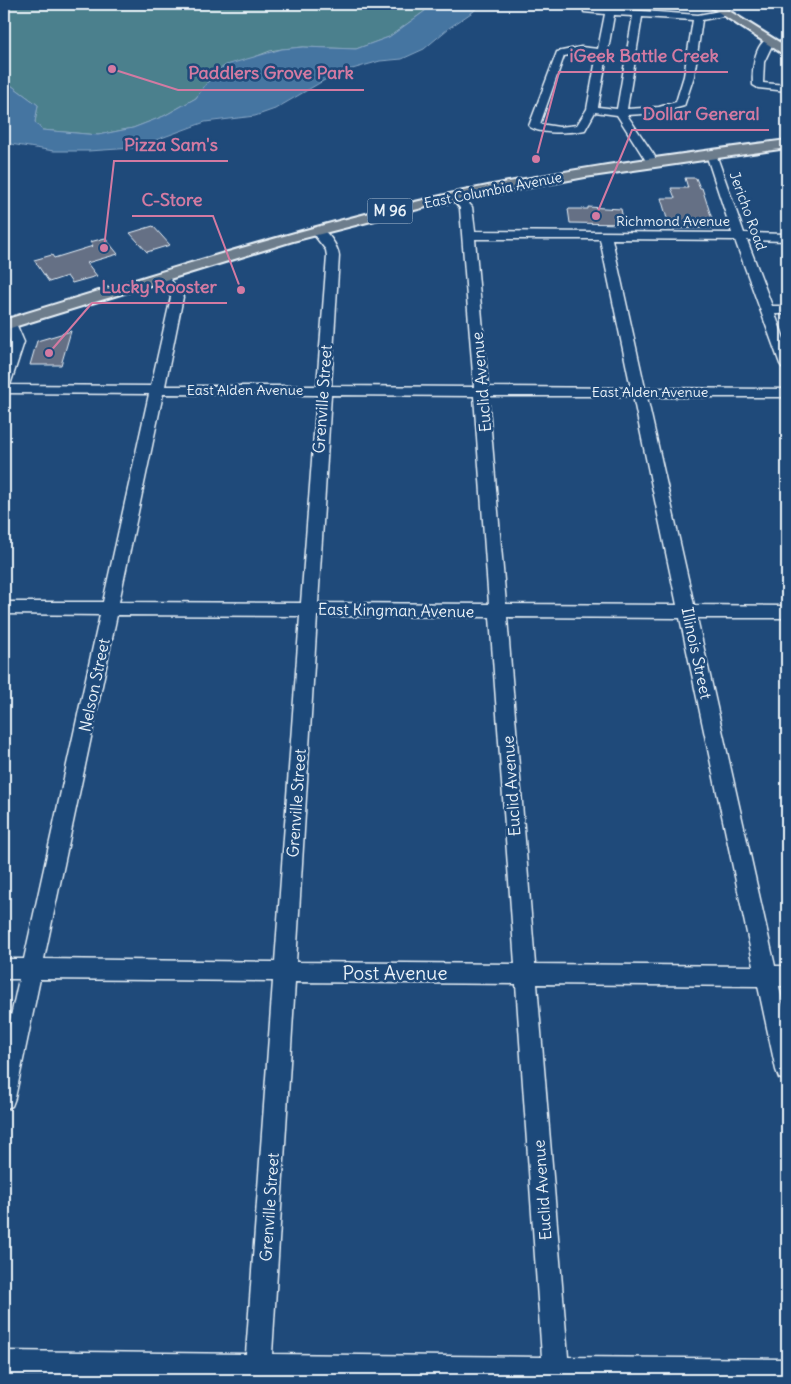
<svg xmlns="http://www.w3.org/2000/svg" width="791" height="1384" font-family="Delius,sans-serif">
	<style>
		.green { fill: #4c808d; stroke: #9ab8c2 }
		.water { fill: #4574a1; stroke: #86a6c4 }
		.building { fill: #656f85; stroke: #e8f1f8 }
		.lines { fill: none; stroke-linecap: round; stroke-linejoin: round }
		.minor-casing { stroke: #e8f1f8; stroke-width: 3 }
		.major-casing { stroke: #e8f1f8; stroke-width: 4 }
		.minor { fill: #1f4a7a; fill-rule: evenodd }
		.major { fill: #6d7d8c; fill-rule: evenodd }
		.labels { text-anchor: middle; stroke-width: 5; stroke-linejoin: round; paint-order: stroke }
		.far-street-label { font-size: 14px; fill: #e8f1f8; stroke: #1f4a7a }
		.shield { fill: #1f4a7a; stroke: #acbfd2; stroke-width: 1 }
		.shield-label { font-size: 15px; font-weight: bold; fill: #e8f1f8 }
		.street-label { font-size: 16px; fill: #e8f1f8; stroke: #1f4a7a }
		.near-street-label { font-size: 19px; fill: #e8f1f8; stroke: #1f4a7a }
		.leader { fill: none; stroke: #d37aa2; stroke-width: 2 }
		.callout-dot { fill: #d37aa2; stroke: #1f4a7a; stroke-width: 2 }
		.callout-label { font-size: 18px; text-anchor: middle; font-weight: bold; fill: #d37aa2; stroke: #1f4a7a; stroke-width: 5; stroke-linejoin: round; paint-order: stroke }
	</style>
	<rect width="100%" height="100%" fill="#1f4a7a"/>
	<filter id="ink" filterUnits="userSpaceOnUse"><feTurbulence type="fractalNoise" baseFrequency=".02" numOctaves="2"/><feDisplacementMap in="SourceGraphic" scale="10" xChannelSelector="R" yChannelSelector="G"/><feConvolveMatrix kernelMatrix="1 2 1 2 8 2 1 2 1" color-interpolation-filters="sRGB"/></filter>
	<g filter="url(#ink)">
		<polygon class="green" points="4,4 428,4 425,11 389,37 356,49 303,47 282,49 270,51 214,73 196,98 164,116 133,128 98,135 42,130 35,122 38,105 4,80"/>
		<polygon class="water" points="428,4 479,4 474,11 449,28 424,49 402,59 380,61 335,74 275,109 255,116 205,122 134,148 88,151 54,151 4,143 4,80 38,105 35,122 42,130 98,135 133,128 164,116 196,98 214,73 226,65 282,49 303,47 356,49 389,37 425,11"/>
		<g class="building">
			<polygon points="685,178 696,178 700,188 702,188 715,228 670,229 661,198 675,198 671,188 688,188"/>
			<polygon points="588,207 621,209 624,224 570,223 568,209 588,209"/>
			<polygon points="153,226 170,245 147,252 130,233"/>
			<polygon points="105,238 118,254 87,263 97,276 72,283 67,276 49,282 34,260 52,255 54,258 93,246 90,242"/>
			<polygon points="71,331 61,365 30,365 37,341"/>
		</g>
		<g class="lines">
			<g class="minor-casing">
				<g id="minor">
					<path d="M 587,7 L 698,15 L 725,10 L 730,13 L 728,15 L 702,20 L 694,76 L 684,106 L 659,113 L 627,115 L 654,155 L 657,162 L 656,164 L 648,164 L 617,115 L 595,112 L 585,130 C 571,133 539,135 529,126 L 557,52 L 581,47 L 598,49 L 605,14 L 584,12 L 584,8 ZM 614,15 L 633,16 L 617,109 L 598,107 ZM 642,17 L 693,20 L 684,76 L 676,102 L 659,107 L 627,109 ZM 581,53 L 597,54 L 587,109 L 577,125 L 559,127 L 540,124 L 564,56 Z"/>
					<path d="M 769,38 L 774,41 L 764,62 L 763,83 L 787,85 L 787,91 L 758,88 L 753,85 C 752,71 754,44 769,38 Z"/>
					<path d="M 711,151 L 716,154 L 744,233 L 787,234 L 787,241 L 747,240 L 772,306 L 787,306 L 787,314 L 775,314 L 787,347 L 787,368 L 782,367 L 780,364 L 735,240 L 612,239 L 645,388 L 787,389 L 787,397 L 647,397 L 694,605 L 787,606 L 787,618 L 697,618 L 775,966 L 787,966 L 787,986 L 779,986 L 787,1022 L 787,1081 L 779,1078 L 776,1070 L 758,986 L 537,984 L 568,1357 L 787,1359 L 787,1380 L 244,1380 L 4,1377 L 4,1351 L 246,1354 L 273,981 L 40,979 L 15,1098 L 12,1106 L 4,1109 L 4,1048 L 19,979 L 4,979 L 4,959 L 24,959 L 100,615 L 4,614 L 4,602 L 103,602 L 149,394 L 4,393 L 4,363 L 10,342 L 4,324 L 10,320 L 15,321 L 24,342 L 10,385 L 151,386 L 171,297 L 156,276 L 162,272 L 166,273 L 183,297 L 165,386 L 317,386 L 327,256 L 326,250 L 311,231 L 317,227 C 327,230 338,246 339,256 L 331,386 L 474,387 L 460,208 L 450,196 L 452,194 L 460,194 L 472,207 L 475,231 L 732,233 L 706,154 ZM 475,239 L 600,239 L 631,388 L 488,387 ZM 163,394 L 317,395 L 301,603 L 119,602 ZM 331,395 L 474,396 L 489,604 L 318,603 ZM 488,396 L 633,396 L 677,605 L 506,604 ZM 117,615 L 300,616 L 275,962 L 44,959 ZM 317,616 L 490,617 L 515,964 L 296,962 ZM 507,617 L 680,618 L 754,966 L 535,964 ZM 295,982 L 516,984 L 542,1357 L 272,1354 Z"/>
				</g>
			</g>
			<g class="major-casing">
				<g id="major">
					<polygon points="706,4 718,4 787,47 787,55 783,54"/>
					<path d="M 787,140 L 787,148 L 585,177 L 434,205 L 293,241 L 4,330 L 4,320 C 146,277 287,231 432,198 C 549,171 668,156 787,140 Z"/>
				</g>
			</g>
			<use href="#minor" class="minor"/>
			<use href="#major" class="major"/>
		</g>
	</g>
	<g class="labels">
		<g class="far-street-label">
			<text transform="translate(493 190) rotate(-11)" y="5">East Columbia Avenue</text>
			<text transform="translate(748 211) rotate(70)" y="5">Jericho Road</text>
			<text x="673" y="226">Richmond Avenue</text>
			<text x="245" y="395">East Alden Avenue</text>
			<text x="650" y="397">East Alden Avenue</text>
		</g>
		<rect class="shield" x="367.5" y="198.5" width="45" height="25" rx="4"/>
		<g class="shield-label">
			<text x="390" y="216">M 96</text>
		</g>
		<g class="street-label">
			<text transform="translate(481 382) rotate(-95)" y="6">Euclid Avenue</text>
			<text transform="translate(322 399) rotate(-86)" y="6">Grenville Street</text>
			<text transform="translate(396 610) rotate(1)" y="6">East Kingman Avenue</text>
			<text transform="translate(697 653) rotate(78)" y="6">Illinois Street</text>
			<text transform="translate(94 685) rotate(-78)" y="6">Nelson Street</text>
			<text transform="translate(511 786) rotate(-94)" y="6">Euclid Avenue</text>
			<text transform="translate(296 803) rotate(-86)" y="6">Grenville Street</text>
			<text transform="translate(542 1190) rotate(-94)" y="6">Euclid Avenue</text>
			<text transform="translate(269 1207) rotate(-86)" y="6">Grenville Street</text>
		</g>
		<g class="near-street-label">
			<text x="395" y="980">Post Avenue</text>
		</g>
	</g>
	<path class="leader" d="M536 159L559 72H728M112 69L178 90H364M596 216L632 130H769M104 248L114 161H228M241 290L213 216H132M49 353L92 303H227"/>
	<g class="callout-dot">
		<circle cx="536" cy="159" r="5"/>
		<circle cx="112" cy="69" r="5"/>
		<circle cx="596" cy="216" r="5"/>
		<circle cx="104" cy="248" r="5"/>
		<circle cx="241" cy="290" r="5"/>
		<circle cx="49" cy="353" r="5"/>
	</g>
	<g class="callout-label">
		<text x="644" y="62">iGeek Battle Creek</text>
		<text x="271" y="79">Paddlers Grove Park</text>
		<text x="701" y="120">Dollar General</text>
		<text x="171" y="151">Pizza Sam's</text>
		<text x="172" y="206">C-Store</text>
		<text x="159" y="293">Lucky Rooster</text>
	</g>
	<rect width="791" height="1384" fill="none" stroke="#1f4a7a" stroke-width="20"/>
	<rect x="10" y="10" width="771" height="1364" fill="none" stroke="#e8f1f8" stroke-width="2" filter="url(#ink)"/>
</svg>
